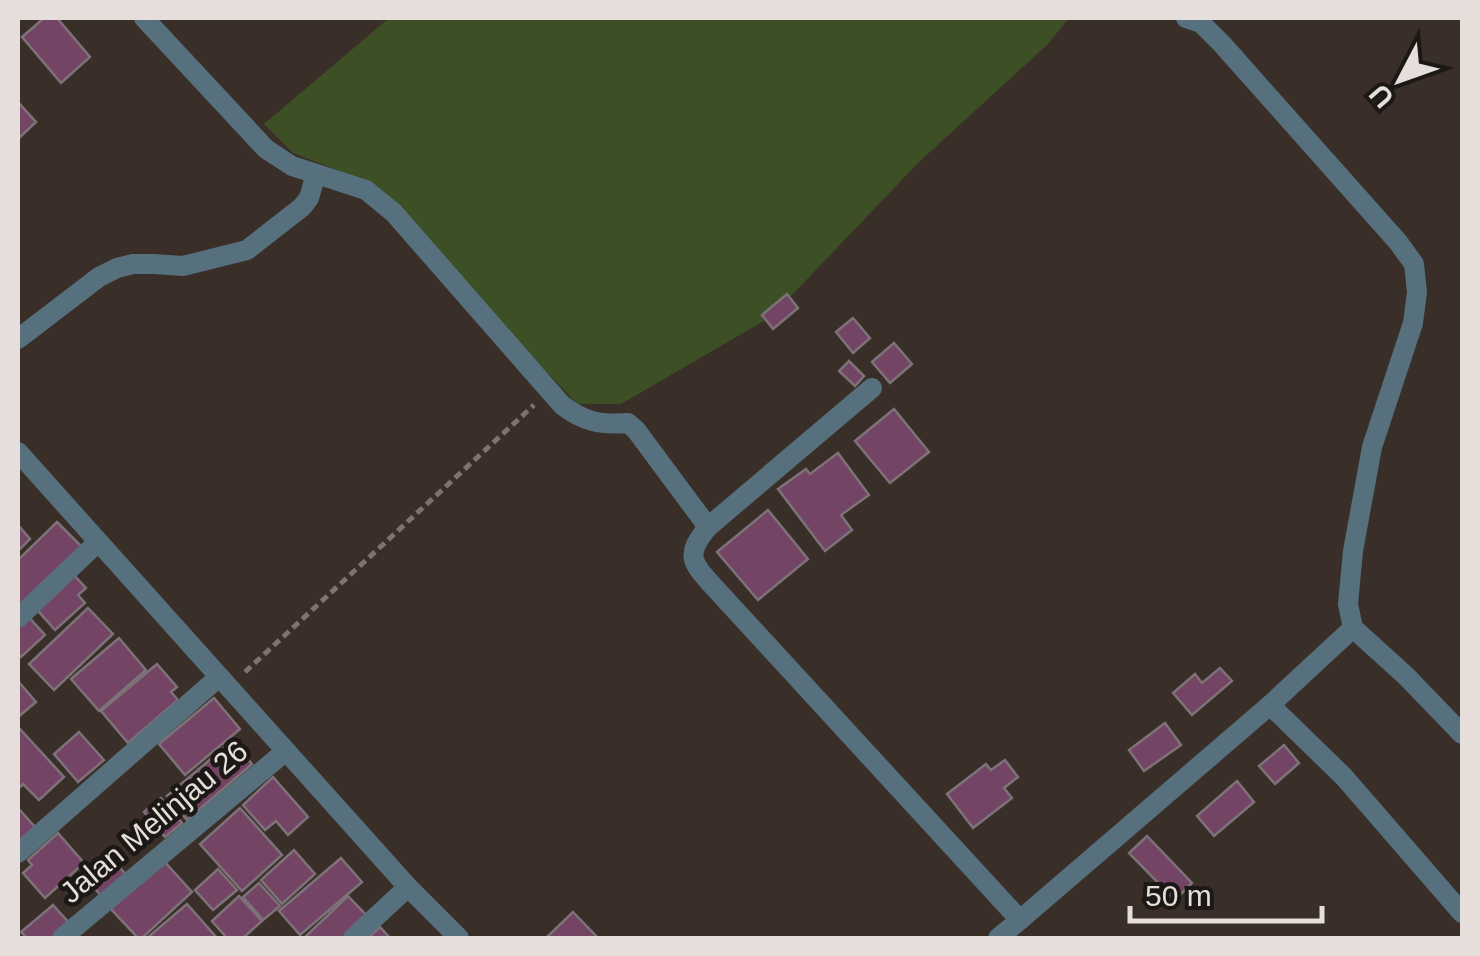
<svg xmlns="http://www.w3.org/2000/svg" width="1480" height="956" font-family="Arial,sans-serif">
	<style>
		.green { fill: #3d4f24 }
		.building { fill: #744464; stroke: #7e7279; stroke-width: 2.5 }
		.lines { fill: none; stroke-linecap: round; stroke-linejoin: round }
		.path { stroke: #7e746f; stroke-width: 5; stroke-dasharray: 8 5; stroke-linecap: butt }
		.street { stroke: #57707d; stroke-width: 20 }
		.labels { text-anchor: middle; stroke-width: 9; stroke-linejoin: round; paint-order: stroke }
		.street-label { font-size: 30px; fill: #e5deda; stroke: #1c1815 }
	</style>
	<rect width="100%" height="100%" fill="#392e28"/>
	<polygon class="green" points="389,18 1069,18 1048,44 919,162 771,317 621,404 577,404 368,182 293,153 264,124"/>
	<g class="building">
		<polygon points="44,18 57,18 90,57 61,83 22,37"/>
		<polygon points="18,102 36,122 18,139"/>
		<polygon points="787,294 798,308 773,329 762,315"/>
		<polygon points="853,318 870,338 853,353 836,332"/>
		<polygon points="894,343 912,364 890,383 872,362"/>
		<polygon points="849,361 864,376 855,386 839,371"/>
		<polygon points="894,409 929,452 890,483 855,441"/>
		<polygon points="838,453 869,495 841,515 852,530 825,551 778,489 806,469 810,474"/>
		<polygon points="768,510 808,559 758,600 717,552"/>
		<polygon points="57,522 82,547 18,608 18,560"/>
		<polygon points="18,525 30,539 18,551"/>
		<polygon points="70,571 86,588 78,595 85,603 55,630 32,604"/>
		<polygon points="88,608 113,634 54,690 29,664"/>
		<polygon points="26,614 45,635 21,657 18,653 18,623"/>
		<polygon points="119,638 146,670 99,711 71,679"/>
		<polygon points="157,664 177,687 171,692 178,700 128,743 101,711"/>
		<polygon points="1220,668 1232,681 1192,715 1173,693 1195,674 1202,683"/>
		<polygon points="18,681 36,702 18,717"/>
		<polygon points="214,698 240,729 185,775 159,744"/>
		<polygon points="1165,723 1181,745 1144,771 1129,750"/>
		<polygon points="20,729 64,777 39,800 23,784 18,789 18,731"/>
		<polygon points="79,732 104,760 78,782 54,754"/>
		<polygon points="232,741 252,764 187,820 167,796"/>
		<polygon points="1284,745 1299,763 1275,784 1259,766"/>
		<polygon points="1005,760 1018,777 1004,788 1012,798 973,828 947,794 986,764 991,770"/>
		<polygon points="273,777 308,817 288,835 276,821 265,830 243,805"/>
		<polygon points="1237,781 1254,802 1214,836 1197,816"/>
		<polygon points="161,798 182,823 165,837 144,812"/>
		<polygon points="18,808 35,827 18,843"/>
		<polygon points="240,808 282,855 242,891 200,844"/>
		<polygon points="58,833 84,863 45,898 23,873 32,865 28,860"/>
		<polygon points="1147,836 1192,883 1175,900 1129,853"/>
		<polygon points="294,850 315,874 282,904 261,880"/>
		<polygon points="111,857 127,876 102,897 86,878"/>
		<polygon points="341,858 362,882 300,935 279,911"/>
		<polygon points="162,859 192,892 142,938 138,938 109,907"/>
		<polygon points="218,869 237,890 213,910 195,890"/>
		<polygon points="259,883 280,906 263,920 243,897"/>
		<polygon points="239,896 262,921 243,938 227,938 212,921"/>
		<polygon points="348,896 370,919 349,938 304,938"/>
		<polygon points="187,904 217,938 147,938"/>
		<polygon points="53,905 70,924 54,938 27,938 21,932"/>
		<polygon points="573,912 598,938 546,938"/>
		<polygon points="380,927 390,938 368,938"/>
	</g>
	<g class="lines">
		<polyline class="path" points="245,672 534,405"/>
		<g class="street">
			<path d="M 144,18 L 266,149 L 292,166 L 366,190 L 394,213 L 562,405 C 584,422 600,425 628,423 L 636,430 L 708,527"/>
			<polyline points="1186,18 1201,23 1222,44 1398,242 1414,264 1417,292 1413,323 1372,447 1353,551 1348,604 1353,628 1406,676 1462,734"/>
			<polyline points="18,339 99,277 117,268 133,264 154,264 183,266 247,250 302,207 309,198 316,174"/>
			<path d="M 872,388 L 708,527 C 685,555 691,562 714,587 L 1020,920 L 1270,705 L 1353,628"/>
			<polyline points="18,452 408,887 459,938"/>
			<polyline points="18,618 98,542"/>
			<polyline points="1270,705 1344,777 1462,913"/>
			<polyline points="18,853 219,677"/>
			<polyline points="62,938 286,751"/>
			<polyline points="353,938 408,887"/>
			<polyline points="998,938 1020,920"/>
		</g>
	</g>
	<g class="labels">
		<g class="street-label">
			<text transform="translate(154 822) rotate(-40)" y="10">Jalan Melinjau 26</text>
		</g>
	</g>
	<rect width="1480" height="956" fill="none" stroke="#e5deda" stroke-width="40"/>
	<g transform="translate(1400 80) rotate(229)" stroke="#1c1815" stroke-width="8" paint-order="stroke">
	<path d="M0-8L18 38L0 25L-18 38Z" fill="#e5deda"/>
	<text y="-15" font-size="28" font-weight="bold" text-anchor="middle" fill="#e5deda">U</text>
	</g>
	<path d="M1130 906v15h192v-15" fill="none" stroke="#e5deda" stroke-width="5"/>
	<text x="1145" y="906" font-size="30" fill="#e5deda" stroke="#1c1815" stroke-width="8" paint-order="stroke">50 m</text>
</svg>
